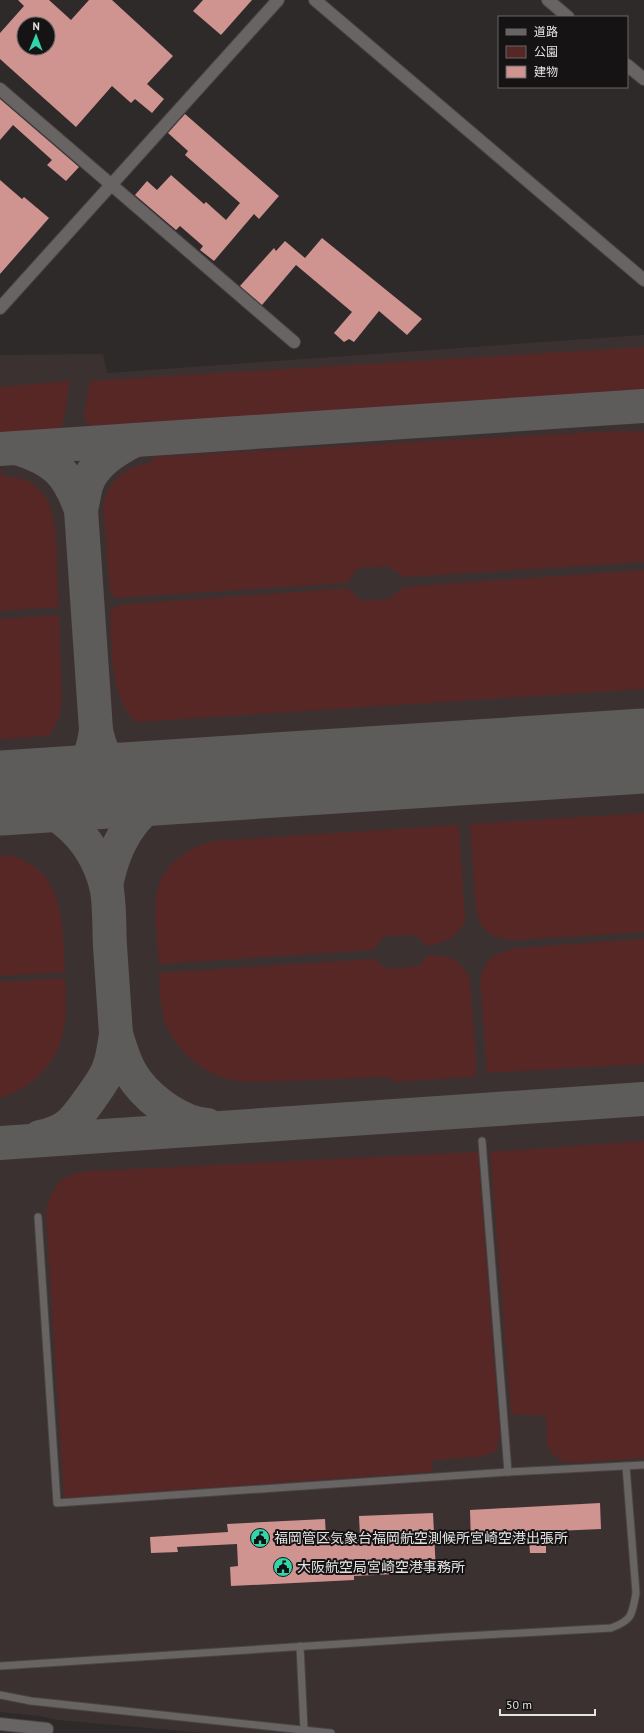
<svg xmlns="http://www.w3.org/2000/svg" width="644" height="1733" font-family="'PT Sans','Noto Sans JP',sans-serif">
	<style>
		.built { fill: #3c3131 }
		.green { fill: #572726 }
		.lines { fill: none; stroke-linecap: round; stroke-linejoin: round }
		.taxiway { stroke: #5e5b5b; stroke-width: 34 }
		.runway { stroke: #5e5b5b; stroke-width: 85 }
		.building { fill: #cf9390; fill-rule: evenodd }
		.lane-casing { stroke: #484544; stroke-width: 9 }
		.street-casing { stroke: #484544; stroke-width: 14 }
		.lane { stroke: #696464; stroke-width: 7 }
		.street { stroke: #696464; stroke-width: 12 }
		.labels { text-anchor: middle; stroke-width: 4; stroke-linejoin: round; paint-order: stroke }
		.poi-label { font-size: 14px; fill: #e6e4e3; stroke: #151313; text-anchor: start }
	</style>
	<rect width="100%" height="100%" fill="#2e2a2a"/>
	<polygon class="built" points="644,335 644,1733 204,1733 58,1720 39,1716 0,1712 0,355 103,354 107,373"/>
	<g class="green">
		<polygon points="644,347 644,394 90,426 85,421 84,415 90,381"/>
		<polygon points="70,381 63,423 59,429 0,433 0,387"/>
		<path d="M 614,431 L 644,431 L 644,562 L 403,577 L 388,566 L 358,568 L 347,583 L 115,598 L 110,592 L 103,504 C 110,478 127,467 152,462 L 152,457 Z"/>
		<path d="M 0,471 L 2,471 L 3,476 C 52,477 55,516 57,554 C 57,572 58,590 59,607 L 0,611 Z"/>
		<path d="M 644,570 L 644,689 L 135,722 C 109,693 112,649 110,612 L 118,605 L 348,588 L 361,601 L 389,599 L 403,587 Z"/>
		<polygon points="59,615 62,703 58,720 49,736 0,739 0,619"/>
		<path d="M 644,813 L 644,932 L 514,940 C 492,938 480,933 476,909 L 470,824 Z"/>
		<path d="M 459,825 L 465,920 C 459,937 444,943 427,946 L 416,935 L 384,936 L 373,950 L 159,964 C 154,905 144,863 212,841 Z"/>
		<path d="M 12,855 C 22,860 33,864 41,872 C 65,897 63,940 65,972 L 0,976 L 0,856 Z"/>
		<path d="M 644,939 L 644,1064 L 487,1073 L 480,979 C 486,957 494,954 515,948 Z"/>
		<path d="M 429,955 C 450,956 460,958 470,979 L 477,1076 L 396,1082 L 387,1077 L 252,1082 C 240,1081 227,1080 216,1075 C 195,1066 175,1046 166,1025 C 160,1009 160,990 159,973 L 374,959 L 387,969 L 418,966 Z"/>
		<path d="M 65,978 C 70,1035 59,1077 0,1098 L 0,982 Z"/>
		<polygon points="644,1141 644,1458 575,1463 561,1461 552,1454 547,1445 546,1416 511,1414 490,1152"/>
		<path d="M 478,1152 L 500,1438 L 495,1452 L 480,1457 L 433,1460 L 432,1472 L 64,1498 L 46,1215 C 48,1200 55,1182 70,1175 C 77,1172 85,1172 92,1171 Z"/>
	</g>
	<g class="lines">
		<g class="taxiway">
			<path d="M 17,448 C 55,460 68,473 81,510 L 96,730 C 91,769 76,783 38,791"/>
			<polyline points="0,449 644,406"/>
			<path d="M 81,510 C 83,502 84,494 86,486 C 93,463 116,450 135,440"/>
			<path d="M 96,730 C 105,775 129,781 170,782"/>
			<path d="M 0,795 C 53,802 92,833 106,885 C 110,901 109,929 110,946 C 112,975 114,1004 116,1034 C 114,1046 113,1059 108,1070 C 104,1081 79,1115 71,1123 C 63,1130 50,1135 40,1137"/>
			<path d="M 106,886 C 114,843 136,805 179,788 C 190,784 201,782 212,780"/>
			<path d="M 116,1034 C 121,1050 126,1068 137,1082 C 152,1102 182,1123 207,1125"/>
			<polyline points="0,1143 644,1099"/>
		</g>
		<polyline class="runway" points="0,793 644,751"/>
	</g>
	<g class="building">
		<path d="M 18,0 L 49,0 L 71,20 L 89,0 L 112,0 L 173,56 L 147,84 L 164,99 L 152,113 L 135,99 L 131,103 L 112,86 L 76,127 L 0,59 L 0,33 L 24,6 ZM 24,24 L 48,24 L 48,48 L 24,48 Z"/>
		<polygon points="203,0 252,0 221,35 193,11"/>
		<polygon points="0,99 79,167 66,181 47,165 52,160 13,125 0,140"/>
		<polygon points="185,114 279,196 259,219 254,214 214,261 200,250 203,246 180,226 176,230 135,195 147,181 157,190 171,175 204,204 206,202 226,220 240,203 185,155 188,151 168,133"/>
		<polygon points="0,180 22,199 24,197 49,218 0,274"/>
		<polygon points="322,238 422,319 407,335 379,311 354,342 349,339 344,342 334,333 352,312 296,265 262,305 240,286 274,248 276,251 285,241 305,258"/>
		<polygon points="600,1503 601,1529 556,1531 557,1541 546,1541 546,1553 530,1553 529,1540 471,1543 470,1510"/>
		<polygon points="433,1513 436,1572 354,1576 354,1580 231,1586 230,1567 238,1566 237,1544 177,1547 178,1552 151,1553 150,1537 228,1532 227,1524 325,1519 326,1537 360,1536 359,1516"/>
	</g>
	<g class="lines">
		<g class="lane-casing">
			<g id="lane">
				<polyline points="482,1141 508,1472"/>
				<polyline points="38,1217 57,1503 508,1472 644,1465"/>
				<polyline points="300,1646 304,1730"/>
				<path d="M 0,1666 L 447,1637 L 611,1628 C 633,1620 632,1614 636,1593 L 626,1466"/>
				<polyline points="0,1695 31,1701 331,1733"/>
			</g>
		</g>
		<g class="street-casing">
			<g id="street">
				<polyline points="315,0 644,280"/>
				<polyline points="548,0 568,17"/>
				<polyline points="627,65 644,79"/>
				<polyline points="0,89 294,342"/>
				<polyline points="0,308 278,0"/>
				<polyline points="0,1724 47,1729 46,1733"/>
			</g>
		</g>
		<use href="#lane" class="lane"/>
		<use href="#street" class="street"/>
	</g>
	<defs>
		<g id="civic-disc" transform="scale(1)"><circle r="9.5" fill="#32d4a9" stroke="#151313"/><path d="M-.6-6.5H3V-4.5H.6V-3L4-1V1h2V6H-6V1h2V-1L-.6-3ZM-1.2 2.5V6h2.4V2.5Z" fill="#111"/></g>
	</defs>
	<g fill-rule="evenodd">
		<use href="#civic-disc" x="260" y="1538"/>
		<use href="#civic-disc" x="283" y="1567"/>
	</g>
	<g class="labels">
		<g class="poi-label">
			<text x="274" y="1543">福岡管区気象台福岡航空測候所宮崎空港出張所</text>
			<text x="297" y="1572">大阪航空局宮崎空港事務所</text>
		</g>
	</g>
	<rect x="498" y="16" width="130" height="72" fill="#151313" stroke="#696766"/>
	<rect x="506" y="29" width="20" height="6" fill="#696464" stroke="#696766"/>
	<text x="534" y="36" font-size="12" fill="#e6e4e3">道路</text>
	<rect x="506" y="46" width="20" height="12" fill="#572726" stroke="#696766"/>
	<text x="534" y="56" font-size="12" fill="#e6e4e3">公園</text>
	<rect x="506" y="66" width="20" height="12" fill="#cf9390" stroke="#696766"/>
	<text x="534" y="76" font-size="12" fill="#e6e4e3">建物</text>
	<g transform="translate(36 36) rotate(1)"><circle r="19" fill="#151313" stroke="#696766"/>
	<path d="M0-3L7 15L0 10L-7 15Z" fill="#32d4a9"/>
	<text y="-6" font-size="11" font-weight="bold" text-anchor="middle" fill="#e6e4e3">N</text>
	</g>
	<path d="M500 1709v6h95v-6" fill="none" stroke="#e6e4e3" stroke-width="2"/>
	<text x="506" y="1709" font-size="12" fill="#e6e4e3" stroke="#151313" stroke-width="3" paint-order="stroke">50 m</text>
</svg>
